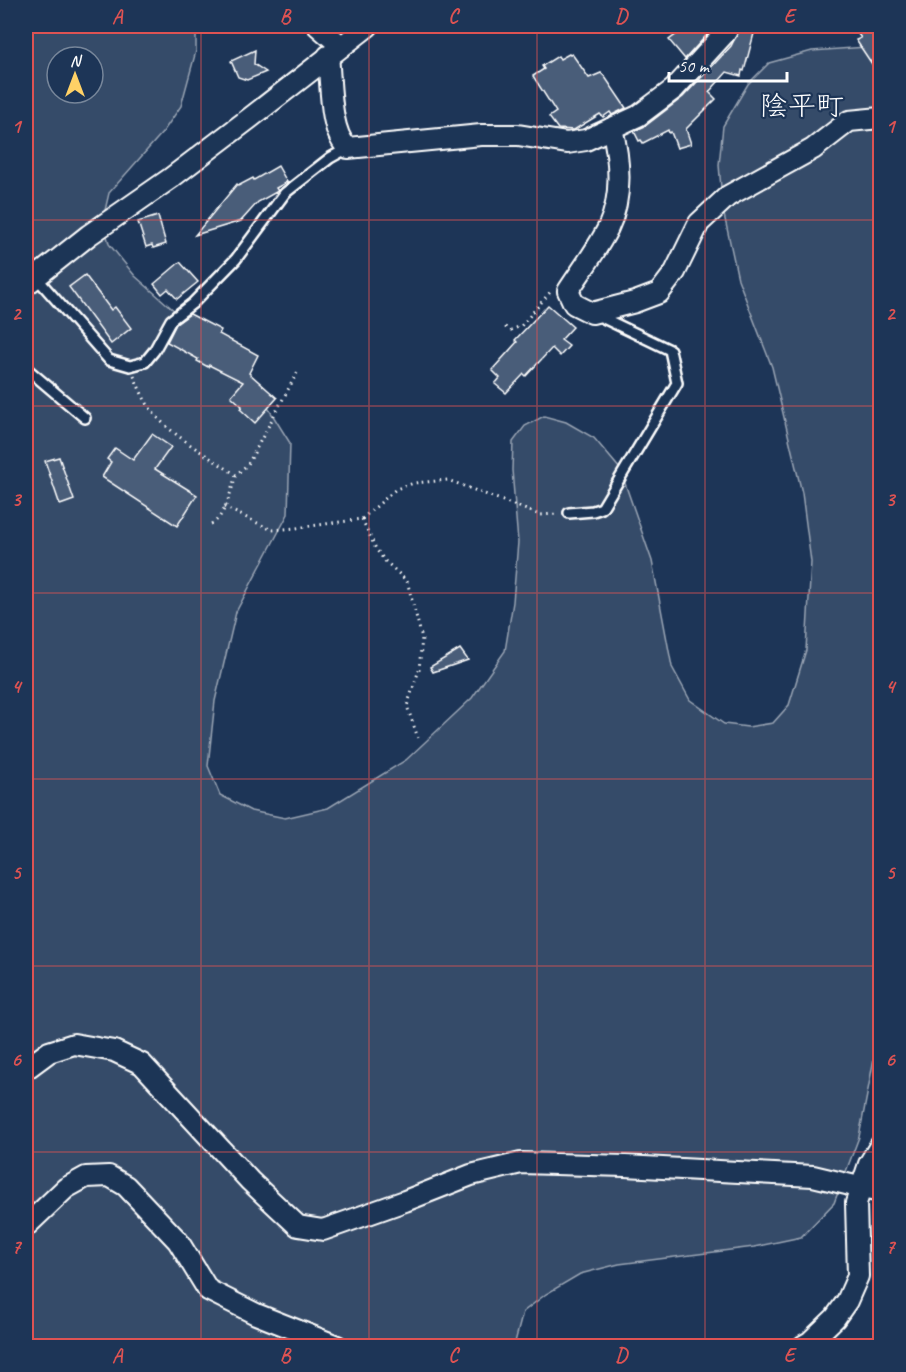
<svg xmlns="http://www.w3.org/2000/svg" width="906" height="1372" font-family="Caveat,'Klee One',sans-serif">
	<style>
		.green { fill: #364b69; stroke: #9aa5b4; stroke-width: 1.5; fill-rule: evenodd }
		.building { fill: #4a5d79; stroke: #fff; stroke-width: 1.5 }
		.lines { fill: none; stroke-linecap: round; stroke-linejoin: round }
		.service-casing { stroke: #fff; stroke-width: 14 }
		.minor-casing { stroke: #fff; stroke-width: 24 }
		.path { stroke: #fff; stroke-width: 3; stroke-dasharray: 1.5 4.5; stroke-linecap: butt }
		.service { stroke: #1d3557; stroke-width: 9 }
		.minor { stroke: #1d3557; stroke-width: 20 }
		.grid { fill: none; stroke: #de5353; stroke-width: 1.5; stroke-opacity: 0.55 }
		.labels { text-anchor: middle; stroke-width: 4.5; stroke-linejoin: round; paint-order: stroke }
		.quarter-label { font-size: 28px; fill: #fff; stroke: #1d3557 }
		.neatline { fill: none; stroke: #de5353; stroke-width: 2 }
		.grid-label { font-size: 20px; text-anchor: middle; font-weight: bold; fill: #de5353 }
	</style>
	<rect width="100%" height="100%" fill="#1d3557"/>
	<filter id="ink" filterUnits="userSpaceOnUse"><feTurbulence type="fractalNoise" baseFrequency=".0167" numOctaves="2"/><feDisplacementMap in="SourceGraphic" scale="12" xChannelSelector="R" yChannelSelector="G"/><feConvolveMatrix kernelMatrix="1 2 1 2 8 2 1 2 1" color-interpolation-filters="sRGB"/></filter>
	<g filter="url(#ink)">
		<path class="green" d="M 26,26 L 196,26 L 196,51 L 181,106 L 163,132 L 109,193 L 103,219 L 109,244 L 135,276 L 210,342 L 262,398 L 290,443 L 288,514 L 236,612 L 215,701 L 208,766 L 220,795 L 251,811 L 285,818 L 328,808 L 406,760 L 472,698 L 505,651 L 513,602 L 518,542 L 512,470 L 513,442 L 525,426 L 544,416 L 566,422 L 594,438 L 620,469 L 652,561 L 672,667 L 690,700 L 724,724 L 748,727 L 773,723 L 789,705 L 806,650 L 811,562 L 802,493 L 772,367 L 738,279 L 723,210 L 719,165 L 723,126 L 748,84 L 769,63 L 812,51 L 880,46 L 880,1047 L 875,1053 L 859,1137 L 834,1203 L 801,1237 L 754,1247 L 619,1264 L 580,1274 L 546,1294 L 523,1312 L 514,1346 L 26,1346 ZM 57,57 L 93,57 L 93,93 L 57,93 Z"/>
		<g class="building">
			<polygon points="688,26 715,26 685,59 669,40"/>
			<polygon points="741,26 756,26 744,71 742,70 741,76 727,72 709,92 716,99 686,129 691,144 677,148 671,132 669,133 668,130 643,143 641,140 639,141 634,131 645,126 683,97 731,46"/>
			<polygon points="852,26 877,26 880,31 880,76 856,40 861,38"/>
			<polygon points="255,50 254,64 266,72 247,80 238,77 231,61"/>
			<polygon points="569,54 570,55 572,54 589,78 601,73 605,77 626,108 612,115 610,112 603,117 600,114 574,130 558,129 549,117 556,112 533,76 544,69 542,66 558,56 560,59"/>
			<polygon points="278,166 287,182 276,188 278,191 258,202 241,221 195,235 237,184 238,186 253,178 254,180"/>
			<polygon points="158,216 166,244 153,248 152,245 146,247 138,222"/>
			<polygon points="180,262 198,282 177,299 168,289 162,294 154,284"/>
			<polygon points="85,275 111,310 115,307 131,328 111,344 69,287"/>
			<polygon points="548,305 573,327 561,340 569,346 560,356 552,348 526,376 524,374 506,393 495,384 500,378 492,370 517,342 515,340"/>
			<polygon points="190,314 221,330 219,334 258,355 249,373 277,398 255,423 240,409 242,406 231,396 243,382 209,365 208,367 197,361 198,359 167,342 176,324"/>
			<polygon points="152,434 171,447 155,469 197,495 177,526 102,477 111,462 107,459 115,448 133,460"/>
			<polygon points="59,457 74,500 60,505 45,461"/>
			<polygon points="460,649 468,660 433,672 430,667"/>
		</g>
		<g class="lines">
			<g class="service-casing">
				<g id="service">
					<polyline points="36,277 109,360 130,366 145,362 154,351 171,320 193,303 236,259 285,193 330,158 348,148"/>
					<polyline points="26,368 85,418"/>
					<polyline points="569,513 593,511 602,508 677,383 670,350 597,315"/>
				</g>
			</g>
			<g class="minor-casing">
				<g id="minor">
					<polyline points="318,26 341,46"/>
					<path d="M 328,56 C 331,80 329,133 348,148 L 481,135 L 518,135 L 567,143 L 586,140 L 638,116 L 674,89 L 726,32 L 729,26"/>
					<path d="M 612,128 C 620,161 623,197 608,228 C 597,250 581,271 568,291 L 574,304 L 592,313 L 635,302 L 659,293 L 675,272 L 699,223 L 728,196 L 813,149 L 849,121 L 880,118"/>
					<polyline points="26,285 89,235 171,178 250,118 368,26"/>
					<polyline points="26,1069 49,1052 74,1044 114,1051 142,1064 250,1181 298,1226 323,1230 405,1201 471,1175 521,1163 625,1166 813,1176 880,1192"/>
					<polyline points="26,1226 66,1188 86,1177 109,1176 126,1186 178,1241 208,1290 256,1314 337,1346"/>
					<polyline points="803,1346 810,1342 835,1318 847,1301 858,1276 856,1203 869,1164 880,1146"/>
				</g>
			</g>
			<g class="path">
				<polyline points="505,327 511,330 521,326 552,290"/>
				<path d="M 134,376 C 140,390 146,405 157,417 C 176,438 213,459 236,475 L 248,464 L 297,373"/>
				<polyline points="224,507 272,530 296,528 362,519 396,489 414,483 448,480 540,515 557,514"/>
				<polyline points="362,519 376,549 385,561 407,581 422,638 419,670 407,706 418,738"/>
				<path d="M 211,524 C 225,518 231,490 236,475"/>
			</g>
			<use href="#service" class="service"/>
			<use href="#minor" class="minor"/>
		</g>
	</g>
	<path class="grid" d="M 201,26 L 201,1346M 369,26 L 369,1346M 537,26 L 537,1346M 705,26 L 705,1346M 26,220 L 880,220M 26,406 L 880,406M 26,593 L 880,593M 26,779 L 880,779M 26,966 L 880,966M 26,1152 L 880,1152"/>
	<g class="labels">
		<g class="quarter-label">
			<text x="802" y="115">陰平町</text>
		</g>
	</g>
	<rect width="906" height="1372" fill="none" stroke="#1d3557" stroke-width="66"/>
	<g transform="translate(75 75)"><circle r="28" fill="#1d3557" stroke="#77869a" stroke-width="1.5"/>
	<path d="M0-4.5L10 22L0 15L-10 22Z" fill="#ffd166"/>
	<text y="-9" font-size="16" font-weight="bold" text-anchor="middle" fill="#ffffff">N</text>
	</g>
	<path d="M669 72v9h118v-9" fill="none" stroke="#ffffff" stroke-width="3"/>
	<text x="678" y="72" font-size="18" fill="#ffffff" stroke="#1d3557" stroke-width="4.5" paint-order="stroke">50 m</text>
	<rect x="33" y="33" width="840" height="1306" class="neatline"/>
	<g class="grid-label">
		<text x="117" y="23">A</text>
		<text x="285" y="23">B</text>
		<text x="453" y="23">C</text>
		<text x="621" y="23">D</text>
		<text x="789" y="23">E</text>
		<text x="16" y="133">1</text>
		<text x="890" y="133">1</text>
		<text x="16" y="320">2</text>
		<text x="890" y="320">2</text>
		<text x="16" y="506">3</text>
		<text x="890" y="506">3</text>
		<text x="16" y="693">4</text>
		<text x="890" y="693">4</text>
		<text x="16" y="879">5</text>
		<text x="890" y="879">5</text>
		<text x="16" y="1066">6</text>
		<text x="890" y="1066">6</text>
		<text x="16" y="1253">7</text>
		<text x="890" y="1253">7</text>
		<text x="117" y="1362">A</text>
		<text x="285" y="1362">B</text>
		<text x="453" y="1362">C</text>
		<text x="621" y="1362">D</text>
		<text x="789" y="1362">E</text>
	</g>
</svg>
